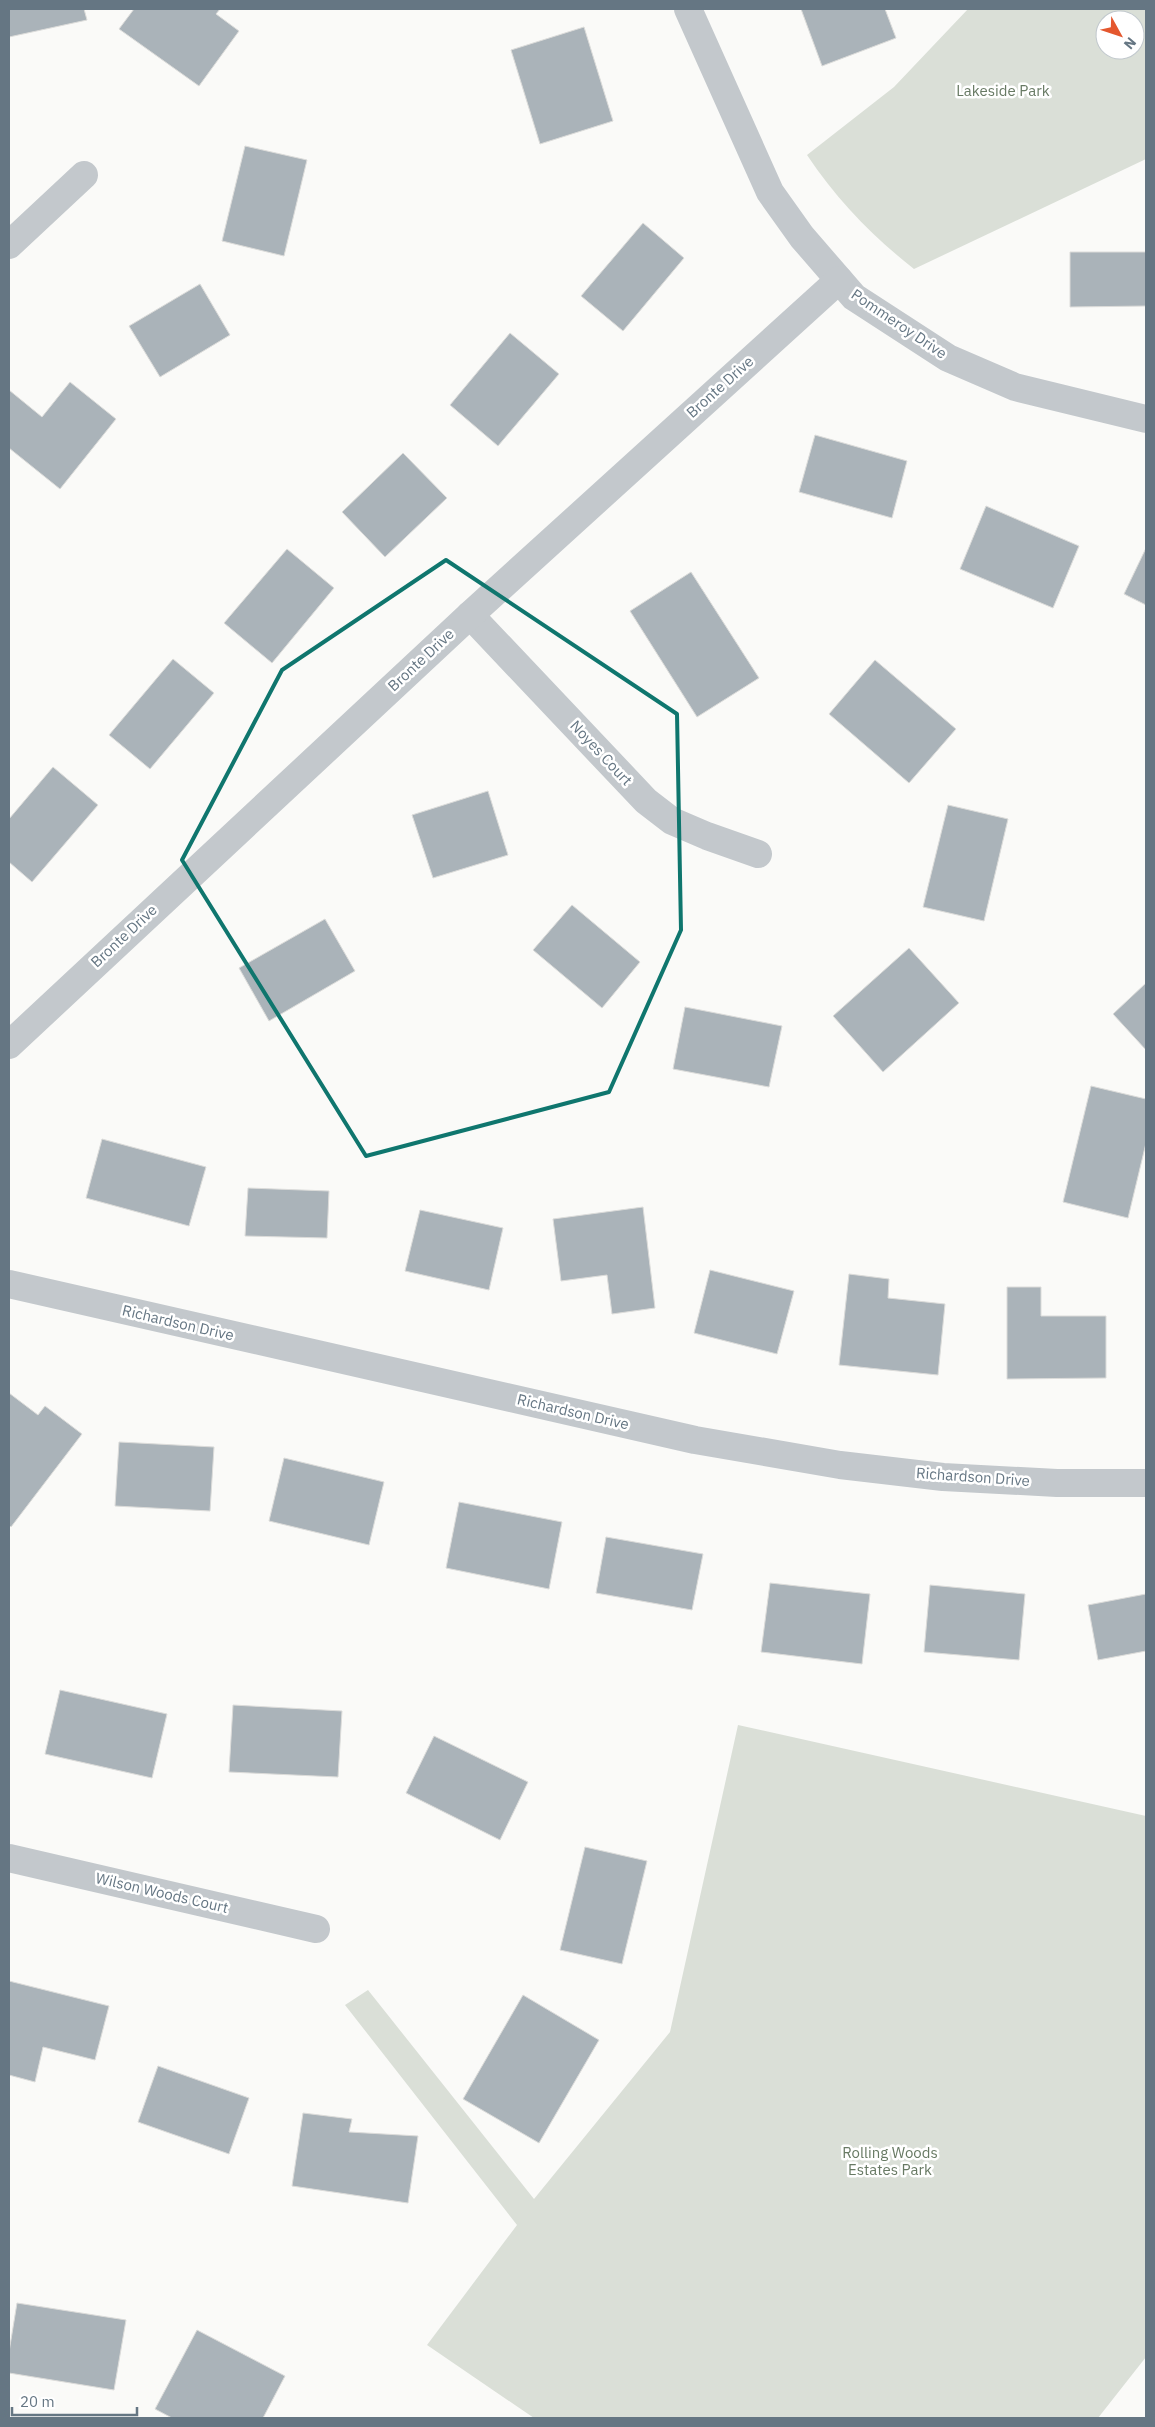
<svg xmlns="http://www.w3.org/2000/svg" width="1155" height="2427" font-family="'IBM Plex Sans',sans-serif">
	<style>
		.green { fill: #dadfd7; fill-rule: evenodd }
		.building { fill: #aab3b9; stroke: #dcdcda }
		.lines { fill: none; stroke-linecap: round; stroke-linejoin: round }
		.minor { stroke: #c3c8cc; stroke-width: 28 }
		.marked { fill: none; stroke: #0f766e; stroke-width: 4; stroke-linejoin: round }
		.labels { text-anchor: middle; stroke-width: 5; stroke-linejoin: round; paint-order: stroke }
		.park-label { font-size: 15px; fill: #687a64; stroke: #fff }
		.street-label { font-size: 15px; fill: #657683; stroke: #fff }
	</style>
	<rect width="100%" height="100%" fill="#fafaf8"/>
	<g class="green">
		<path d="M 968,9 L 1146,9 L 1146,159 L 914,269 C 871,235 838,201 807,155 L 894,87 ZM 1105,20 L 1135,20 L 1135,50 L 1105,50 Z"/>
		<polygon points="738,1725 1146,1816 1146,2357 1098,2418 534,2418 427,2345 517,2225 345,2005 368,1990 534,2199 670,2032"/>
	</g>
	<g class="building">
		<polygon points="9,9 84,9 87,20 9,37"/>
		<polygon points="134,9 220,9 216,14 239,31 199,86 119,29"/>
		<polygon points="801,9 885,9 896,38 822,66"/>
		<polygon points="584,27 613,121 540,144 511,50"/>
		<polygon points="245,146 307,160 284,256 222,241"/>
		<polygon points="643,223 684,258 623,331 581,296"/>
		<polygon points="1070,252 1146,252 1146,306 1070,307"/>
		<polygon points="200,284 230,335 160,377 129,326"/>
		<polygon points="510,333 559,374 498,446 450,405"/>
		<polygon points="70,382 116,419 60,489 9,448 9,390 42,417"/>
		<polygon points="815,435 907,461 892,518 799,492"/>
		<polygon points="403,453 447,498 385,557 342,512"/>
		<polygon points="986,506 1079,546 1053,608 960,569"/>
		<polygon points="1146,548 1146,605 1124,594"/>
		<polygon points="287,549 334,588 272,663 224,623"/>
		<polygon points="691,572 759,678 697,717 630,611"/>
		<polygon points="173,659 214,693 150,769 109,735"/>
		<polygon points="875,660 956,729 909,783 829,714"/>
		<polygon points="53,767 98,805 32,882 9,862 9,819"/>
		<polygon points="488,791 508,855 433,878 412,815"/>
		<polygon points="948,805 1008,819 984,921 923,907"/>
		<polygon points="572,905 640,962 602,1008 533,950"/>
		<polygon points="325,919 355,971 269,1021 239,968"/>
		<polygon points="909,948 959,1003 883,1072 833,1016"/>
		<polygon points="1146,983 1146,1050 1113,1014"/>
		<polygon points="685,1007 782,1026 769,1087 673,1069"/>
		<polygon points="1091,1086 1146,1099 1146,1143 1128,1218 1063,1202"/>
		<polygon points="102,1139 206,1167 189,1226 86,1198"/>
		<polygon points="248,1188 329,1191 327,1238 245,1236"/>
		<polygon points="643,1207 655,1308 612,1314 607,1275 561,1281 553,1219"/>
		<polygon points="420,1210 503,1228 489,1290 405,1271"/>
		<polygon points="710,1270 794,1291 777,1354 694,1333"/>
		<polygon points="849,1274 889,1279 888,1298 945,1304 938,1375 839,1365"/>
		<polygon points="1007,1287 1041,1287 1041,1316 1106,1316 1106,1378 1007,1379"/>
		<polygon points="9,1393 38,1415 45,1406 82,1434 11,1527 9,1525"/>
		<polygon points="119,1442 214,1447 210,1511 115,1506"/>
		<polygon points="284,1458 384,1482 369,1545 269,1521"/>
		<polygon points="459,1502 562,1522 549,1589 446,1568"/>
		<polygon points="606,1537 703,1554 692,1610 596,1593"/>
		<polygon points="770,1583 870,1594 862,1664 761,1652"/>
		<polygon points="930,1585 1025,1594 1019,1660 924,1652"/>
		<polygon points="1146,1594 1146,1651 1098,1660 1088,1605"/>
		<polygon points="60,1690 167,1714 152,1778 45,1754"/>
		<polygon points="233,1705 342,1711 338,1777 229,1772"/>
		<polygon points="434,1736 528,1782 500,1840 406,1793"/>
		<polygon points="585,1847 647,1861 622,1964 560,1950"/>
		<polygon points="9,1981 109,2006 95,2060 43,2047 35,2082 9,2075"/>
		<polygon points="523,1995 599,2040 539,2143 463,2099"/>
		<polygon points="158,2066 249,2098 229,2154 138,2122"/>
		<polygon points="303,2113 352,2119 349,2132 418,2136 408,2203 292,2186"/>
		<polygon points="17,2303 126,2320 114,2390 9,2373 9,2352"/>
		<polygon points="197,2330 285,2376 263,2418 172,2418 155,2409"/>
	</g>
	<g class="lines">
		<g class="minor">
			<polyline points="688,9 770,192 802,237 854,297 948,358 1015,387 1146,419"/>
			<polyline points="9,245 84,175"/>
			<polyline points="470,615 646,801 672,821 707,836 758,854"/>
			<polyline points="9,1045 470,615 839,280"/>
			<polyline points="9,1284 695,1440 840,1465 943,1477 1057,1483 1146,1483"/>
			<polyline points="9,1858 316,1929"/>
		</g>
	</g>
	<path class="marked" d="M 446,560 L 677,714 L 681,930 L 609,1092 L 366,1156 L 182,860 L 282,670 Z"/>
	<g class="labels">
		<g class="park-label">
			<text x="1003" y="96">Lakeside Park</text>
			<text x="890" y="2158">Rolling Woods<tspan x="890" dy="17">Estates Park</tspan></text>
		</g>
		<g class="street-label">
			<text transform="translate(899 324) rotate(34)" y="5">Pommeroy Drive</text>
			<text transform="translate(720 387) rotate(-42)" y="5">Bronte Drive</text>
			<text transform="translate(421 660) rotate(-43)" y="5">Bronte Drive</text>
			<text transform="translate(601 753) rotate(47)" y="5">Noyes Court</text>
			<text transform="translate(124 936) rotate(-43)" y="5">Bronte Drive</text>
			<text transform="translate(178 1323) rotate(13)" y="5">Richardson Drive</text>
			<text transform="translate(573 1412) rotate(13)" y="5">Richardson Drive</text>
			<text transform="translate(973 1477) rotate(4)" y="5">Richardson Drive</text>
			<text transform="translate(162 1893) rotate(13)" y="5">Wilson Woods Court</text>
		</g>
	</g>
	<rect width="1155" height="2427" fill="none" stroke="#657683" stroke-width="20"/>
	<g transform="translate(1120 35) rotate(130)"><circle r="24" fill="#ffffff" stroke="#c1c8cd"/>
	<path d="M0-4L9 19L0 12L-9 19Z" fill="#e4572e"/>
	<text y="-8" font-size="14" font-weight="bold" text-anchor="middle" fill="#657683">N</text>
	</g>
	<path d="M12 2407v8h125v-8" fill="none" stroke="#657683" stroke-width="2.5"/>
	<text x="20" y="2407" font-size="15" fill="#657683" stroke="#ffffff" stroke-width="4" paint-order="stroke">20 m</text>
</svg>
